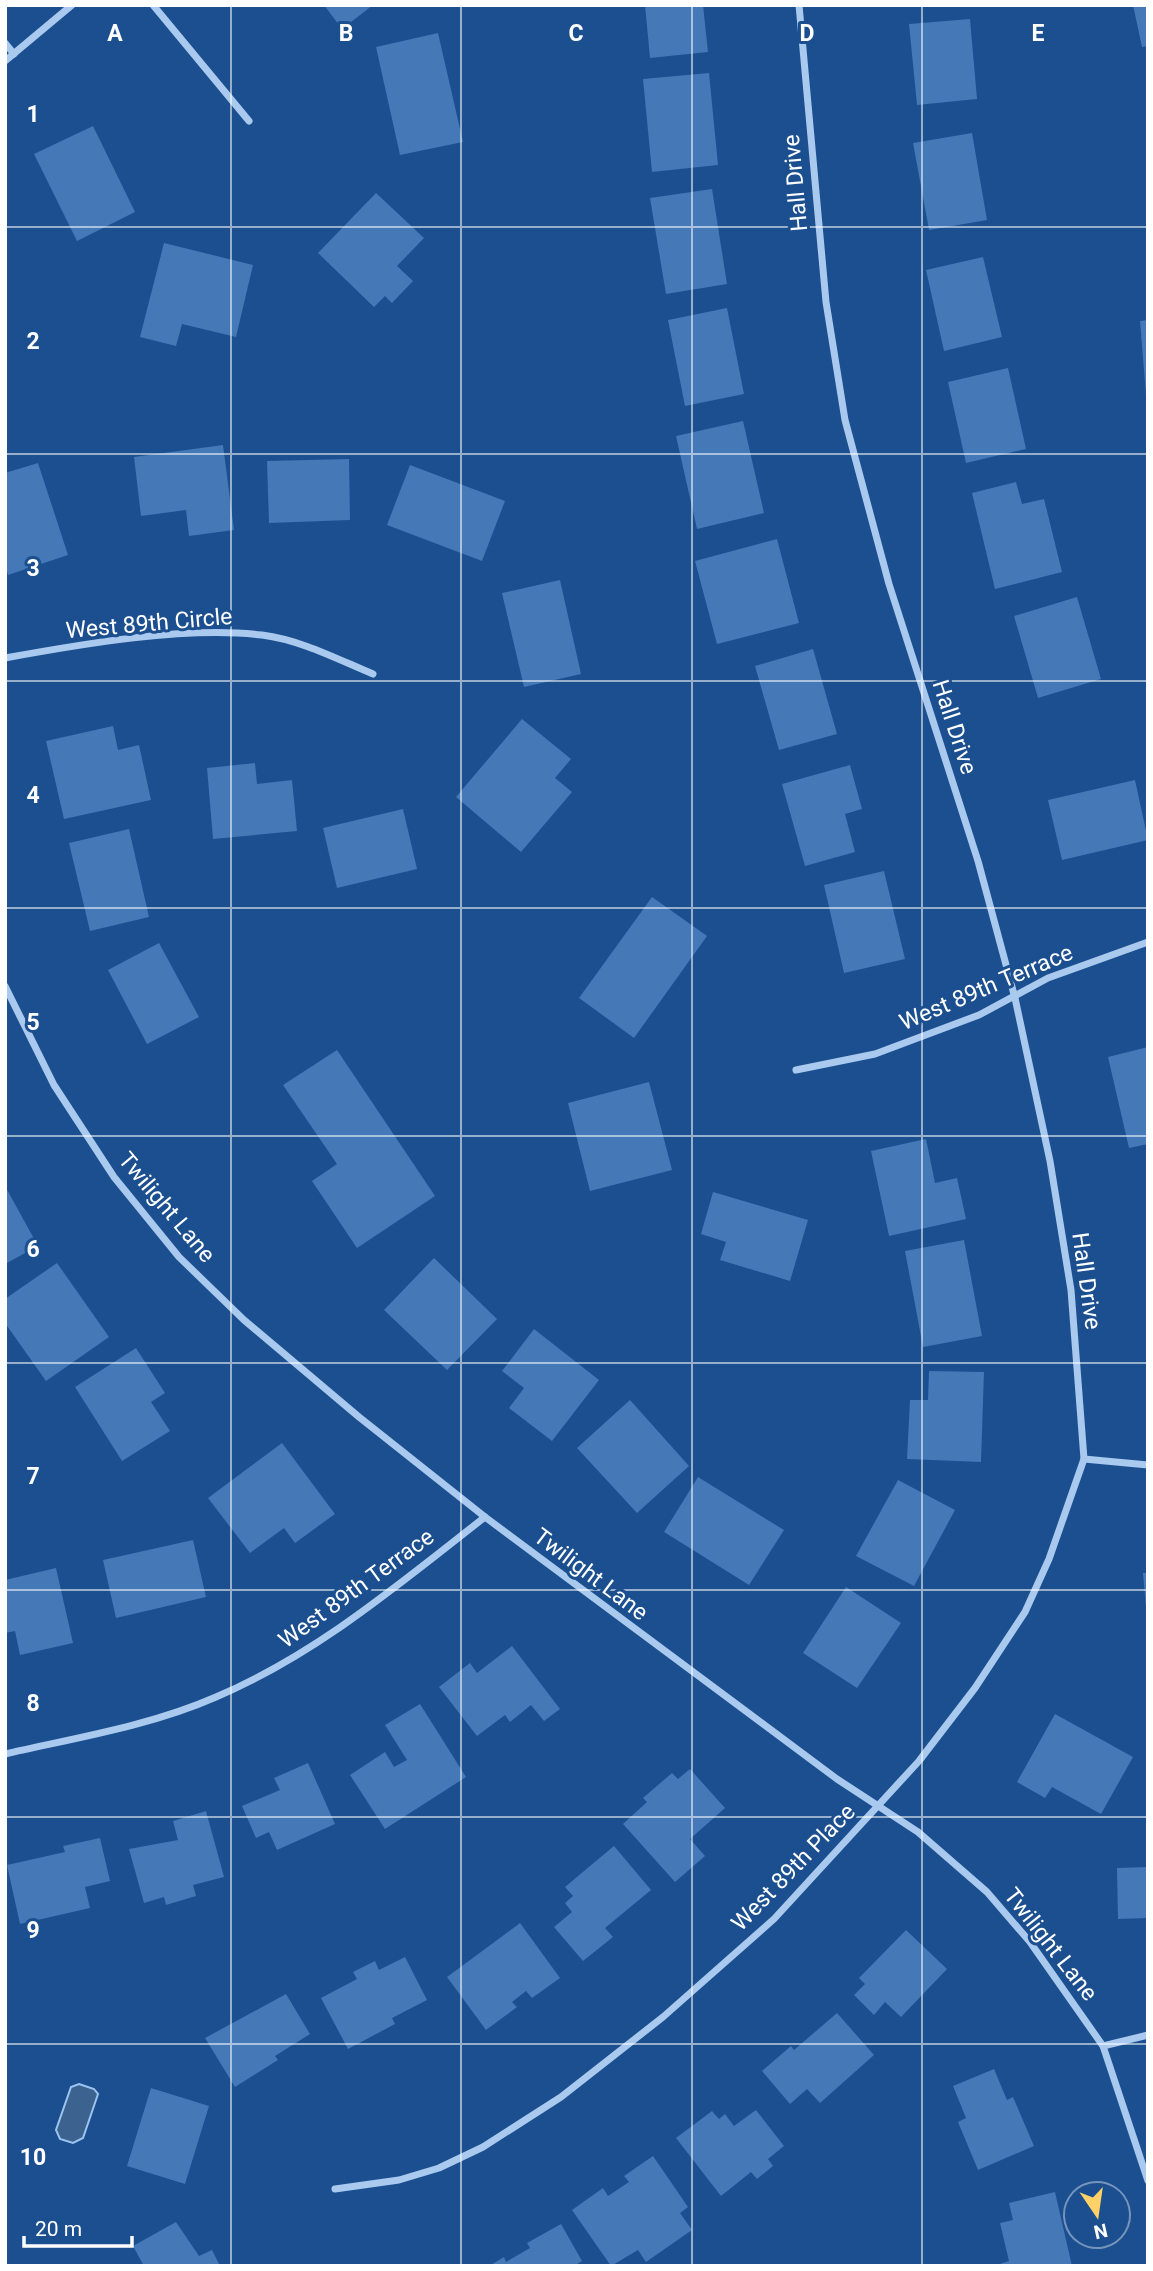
<svg xmlns="http://www.w3.org/2000/svg" width="1153" height="2271" font-family="Roboto,sans-serif">
	<style>
		.water { fill: #3c6290; stroke: #9cc4f0; stroke-width: 2 }
		.building { fill: #4478b7 }
		.lines { fill: none; stroke-linecap: round; stroke-linejoin: round }
		.street { stroke: #a9c9ee; stroke-width: 7 }
		.grid { fill: none; stroke: #fff; stroke-width: 2; stroke-opacity: 0.55 }
		.labels { text-anchor: middle; stroke-width: 6; stroke-linejoin: round; paint-order: stroke }
		.street-label { font-size: 23px; fill: #fff; stroke: #1b4f8f }
		.grid-label { font-size: 23px; text-anchor: middle; font-weight: bold; fill: #fff; stroke: #1b4f8f; stroke-width: 6; stroke-linejoin: round; paint-order: stroke }
	</style>
	<rect width="100%" height="100%" fill="#1b4f8f"/>
	<polygon class="water" points="79,2084 94,2089 98,2094 83,2138 73,2143 60,2139 56,2130 71,2087"/>
	<g class="building">
		<polygon points="324,5 373,5 342,29"/>
		<polygon points="645,5 703,5 708,52 650,58"/>
		<polygon points="1133,5 1148,5 1148,46 1142,47"/>
		<polygon points="970,19 977,99 917,105 909,24"/>
		<polygon points="438,33 463,142 400,155 376,47"/>
		<polygon points="709,73 718,165 652,172 643,79"/>
		<polygon points="93,126 135,212 77,241 34,154"/>
		<polygon points="972,133 987,220 929,230 913,143"/>
		<polygon points="712,189 727,284 666,294 650,198"/>
		<polygon points="376,193 424,238 397,266 413,281 392,303 385,296 374,307 318,253"/>
		<polygon points="164,243 253,265 236,337 182,324 176,346 140,337"/>
		<polygon points="983,257 1002,337 944,351 926,270"/>
		<polygon points="727,308 744,394 685,406 668,320"/>
		<polygon points="1148,320 1148,395 1146,395 1140,321"/>
		<polygon points="1008,368 1026,449 966,463 948,382"/>
		<polygon points="743,421 764,513 697,529 676,436"/>
		<polygon points="223,445 234,530 189,536 186,510 141,516 134,457"/>
		<polygon points="349,459 350,520 269,523 267,461"/>
		<polygon points="38,463 68,555 8,575 5,566 5,473"/>
		<polygon points="410,465 505,501 482,561 387,525"/>
		<polygon points="1016,482 1022,504 1044,499 1062,572 995,589 972,493"/>
		<polygon points="777,539 799,623 717,644 695,561"/>
		<polygon points="560,580 581,674 524,687 502,593"/>
		<polygon points="1077,597 1101,679 1038,698 1014,616"/>
		<polygon points="813,649 837,734 779,750 755,666"/>
		<polygon points="522,719 571,759 555,778 572,792 521,852 456,797"/>
		<polygon points="113,726 118,750 139,745 151,800 64,819 46,741"/>
		<polygon points="255,763 257,784 292,780 297,831 213,839 207,768"/>
		<polygon points="850,765 862,809 845,814 855,852 805,866 782,784"/>
		<polygon points="1135,780 1148,840 1062,860 1048,800"/>
		<polygon points="403,809 417,869 337,888 323,828"/>
		<polygon points="129,829 149,917 90,931 69,843"/>
		<polygon points="884,871 905,959 844,973 824,885"/>
		<polygon points="652,897 707,936 634,1038 579,998"/>
		<polygon points="159,943 199,1017 147,1044 108,970"/>
		<polygon points="1148,1047 1148,1144 1129,1148 1108,1057"/>
		<polygon points="337,1050 435,1196 357,1248 312,1181 337,1164 283,1085"/>
		<polygon points="649,1082 672,1170 590,1191 568,1103"/>
		<polygon points="926,1139 935,1183 957,1178 966,1219 889,1236 871,1151"/>
		<polygon points="5,1186 38,1246 5,1264"/>
		<polygon points="713,1192 808,1220 790,1281 720,1260 726,1242 701,1234"/>
		<polygon points="964,1240 982,1336 923,1347 905,1251"/>
		<polygon points="434,1258 497,1319 447,1370 384,1310"/>
		<polygon points="57,1263 109,1337 46,1381 5,1323 5,1299"/>
		<polygon points="534,1329 599,1380 552,1441 509,1408 524,1388 502,1371"/>
		<polygon points="136,1348 165,1393 151,1402 170,1431 122,1461 75,1387"/>
		<polygon points="929,1371 984,1372 981,1462 907,1459 910,1400 928,1400"/>
		<polygon points="630,1400 689,1466 637,1513 577,1448"/>
		<polygon points="282,1443 335,1514 295,1543 284,1528 250,1553 208,1498"/>
		<polygon points="698,1477 784,1530 749,1585 664,1532"/>
		<polygon points="898,1480 955,1510 914,1586 856,1556"/>
		<polygon points="193,1540 206,1597 116,1618 103,1560"/>
		<polygon points="56,1568 73,1643 20,1655 15,1631 5,1633 5,1580"/>
		<polygon points="1143,1573 1148,1573 1148,1608 1146,1608"/>
		<polygon points="846,1587 901,1623 857,1688 803,1653"/>
		<polygon points="512,1646 560,1709 544,1721 531,1705 510,1722 505,1715 477,1736 439,1687 470,1663 477,1673"/>
		<polygon points="420,1704 466,1777 385,1829 350,1775 385,1752 394,1767 407,1760 385,1725"/>
		<polygon points="1055,1714 1133,1757 1101,1814 1052,1787 1045,1798 1017,1782"/>
		<polygon points="308,1763 335,1824 277,1850 269,1832 256,1838 242,1806 280,1790 274,1778"/>
		<polygon points="690,1769 725,1808 690,1839 705,1856 675,1882 623,1824 647,1802 643,1798 672,1773 678,1779"/>
		<polygon points="206,1811 224,1877 193,1885 196,1896 166,1905 164,1897 144,1903 129,1849 178,1840 173,1821"/>
		<polygon points="100,1838 110,1881 85,1887 90,1908 20,1924 7,1865 65,1852 63,1846"/>
		<polygon points="614,1846 651,1890 605,1928 613,1937 583,1961 554,1927 572,1912 565,1903 573,1896 565,1887"/>
		<polygon points="1148,1867 1148,1918 1118,1919 1117,1868"/>
		<polygon points="520,1923 560,1978 532,1998 526,1991 512,2002 517,2007 486,2030 447,1977"/>
		<polygon points="906,1930 947,1969 901,2017 885,2002 874,2015 854,1995 865,1984 859,1978"/>
		<polygon points="405,1957 427,2000 392,2018 395,2024 348,2049 321,1998 357,1979 353,1972 375,1961 379,1970"/>
		<polygon points="286,1994 310,2034 275,2056 278,2060 235,2087 205,2038"/>
		<polygon points="837,2013 874,2055 820,2103 807,2089 790,2104 762,2071 791,2046 794,2050"/>
		<polygon points="994,2069 1007,2100 1013,2097 1034,2146 978,2170 958,2122 966,2118 953,2086"/>
		<polygon points="151,2088 209,2106 185,2184 127,2166"/>
		<polygon points="756,2110 784,2146 768,2159 773,2166 757,2179 751,2172 721,2196 676,2138 712,2111 719,2119 725,2114 734,2126"/>
		<polygon points="653,2156 688,2207 680,2213 692,2230 646,2262 638,2250 611,2266 572,2210 603,2188 608,2196 629,2182 624,2176"/>
		<polygon points="1055,2192 1072,2266 994,2266 1009,2261 1000,2223 1013,2220 1009,2203"/>
		<polygon points="176,2222 199,2256 212,2250 220,2266 144,2266 133,2246"/>
		<polygon points="561,2224 582,2261 574,2266 489,2266 504,2257 506,2262 530,2248 527,2243"/>
	</g>
	<g class="lines">
		<g class="street">
			<polyline points="153,5 249,121"/>
			<polyline points="5,43 14,54"/>
			<polyline points="5,61 72,5"/>
			<path d="M 5,658 C 82,644 185,626 262,635 C 301,640 337,659 373,674"/>
			<polyline points="5,986 54,1085 114,1177 179,1257 244,1320 359,1417 485,1517 837,1779 918,1832 987,1892 1030,1942 1103,2046 1148,2181"/>
			<polyline points="796,1070 875,1054 979,1015 1048,978 1148,942"/>
			<polyline points="1084,1459 1148,1465"/>
			<path d="M 5,1754 C 75,1738 150,1726 216,1697 C 317,1654 399,1584 485,1517"/>
			<polyline points="1103,2046 1148,2035"/>
			<polyline points="335,2189 399,2180 439,2168 483,2147 561,2097 663,2017 774,1919 919,1761 975,1688 1025,1612 1049,1559 1084,1459 1071,1290 1050,1161 1015,998 978,861 889,584 845,420 826,302 799,5"/>
		</g>
	</g>
	<path class="grid" d="M 231,5 L 231,2266M 461,5 L 461,2266M 692,5 L 692,2266M 922,5 L 922,2266M 5,227 L 1148,227M 5,454 L 1148,454M 5,681 L 1148,681M 5,908 L 1148,908M 5,1136 L 1148,1136M 5,1363 L 1148,1363M 5,1590 L 1148,1590M 5,1817 L 1148,1817M 5,2044 L 1148,2044"/>
	<g class="labels">
		<g class="street-label">
			<text transform="translate(795 183) rotate(-95)" y="8">Hall Drive</text>
			<text transform="translate(149 623) rotate(-5)" y="8">West 89th Circle</text>
			<text transform="translate(955 727) rotate(72)" y="8">Hall Drive</text>
			<text transform="translate(986 987) rotate(-23)" y="8">West 89th Terrace</text>
			<text transform="translate(167 1207) rotate(50)" y="8">Twilight Lane</text>
			<text transform="translate(1087 1281) rotate(82)" y="8">Hall Drive</text>
			<text transform="translate(591 1574) rotate(37)" y="8">Twilight Lane</text>
			<text transform="translate(356 1588) rotate(-36)" y="8">West 89th Terrace</text>
			<text transform="translate(793 1867) rotate(-46)" y="8">West 89th Place</text>
			<text transform="translate(1051 1944) rotate(52)" y="8">Twilight Lane</text>
		</g>
	</g>
	<g class="grid-label">
		<text x="115" y="41">A</text>
		<text x="346" y="41">B</text>
		<text x="576" y="41">C</text>
		<text x="807" y="41">D</text>
		<text x="1038" y="41">E</text>
		<text x="33" y="122">1</text>
		<text x="33" y="349">2</text>
		<text x="33" y="576">3</text>
		<text x="33" y="803">4</text>
		<text x="33" y="1030">5</text>
		<text x="33" y="1257">6</text>
		<text x="33" y="1484">7</text>
		<text x="33" y="1711">8</text>
		<text x="33" y="1938">9</text>
		<text x="33" y="2165">10</text>
	</g>
	<rect width="1153" height="2271" fill="none" stroke="#ffffff" stroke-width="14"/>
	<g transform="translate(1097 2215) rotate(167)"><circle r="33" fill="#1b4f8f" stroke="#7695bc" stroke-width="2"/>
	<path d="M0-5L12 26L0 18L-12 26Z" fill="#ffd166"/>
	<text y="-10" font-size="19" font-weight="bold" text-anchor="middle" fill="#ffffff">N</text>
	</g>
	<path d="M24 2236v10h108v-10" fill="none" stroke="#ffffff" stroke-width="3.5"/>
	<text x="35" y="2236" font-size="21" fill="#ffffff" stroke="#1b4f8f" stroke-width="5" paint-order="stroke">20 m</text>
</svg>
